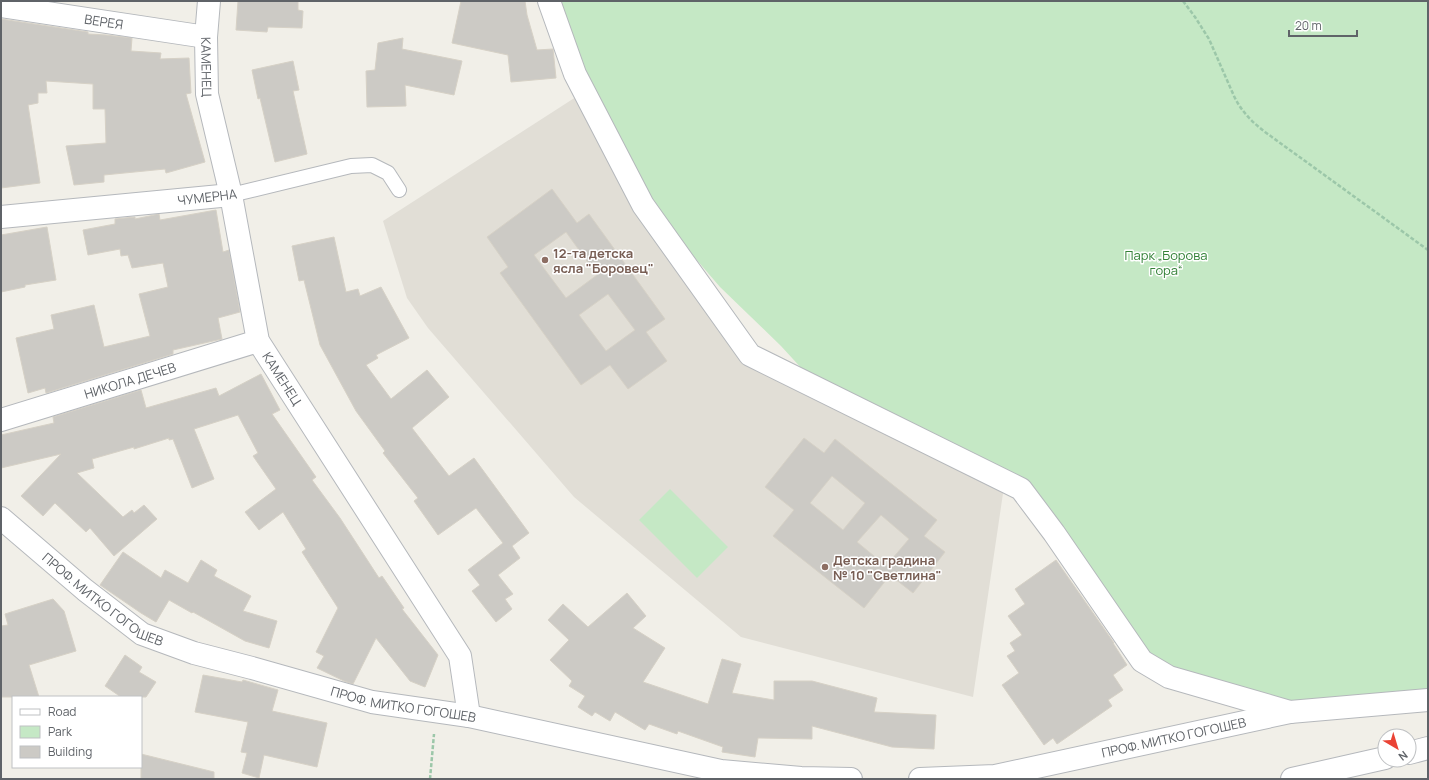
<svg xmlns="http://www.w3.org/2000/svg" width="1429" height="780" font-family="Manrope,sans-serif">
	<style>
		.education { fill: #e1ded6 }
		.green { fill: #c5e8c5 }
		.building { fill: #cccac5; stroke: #d6d1c6; fill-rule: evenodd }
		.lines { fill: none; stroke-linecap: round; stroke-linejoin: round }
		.service-casing { stroke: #b5b8bc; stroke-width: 16 }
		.minor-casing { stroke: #b5b8bc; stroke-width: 24 }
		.tertiary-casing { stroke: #b5b8bc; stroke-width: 24 }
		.path { stroke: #9cc7a9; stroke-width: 2.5; stroke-dasharray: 4 2; stroke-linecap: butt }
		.service { stroke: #fff; stroke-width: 14 }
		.minor { stroke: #fff; stroke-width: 22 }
		.tertiary { stroke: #fff; stroke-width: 22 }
		.education-dot { fill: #8d6e63; stroke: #fff; stroke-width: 1.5 }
		.labels { text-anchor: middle; stroke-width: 3; stroke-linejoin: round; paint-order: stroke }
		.street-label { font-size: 13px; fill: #5f6368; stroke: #fff }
		.education-label { font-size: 13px; font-weight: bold; fill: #785e54; stroke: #fff; text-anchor: start }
		.park-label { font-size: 13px; fill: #348238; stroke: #fff }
	</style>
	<rect width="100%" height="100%" fill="#f1efe8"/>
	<polygon class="education" points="593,86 746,344 1006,473 973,697 741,637 574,497 428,328 407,298 383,221"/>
	<g class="green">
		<polygon points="560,1 1428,1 1428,689 1382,694 1291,706 1169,671 1139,647 1092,583 1037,491 815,383 781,346 720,287 652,208 583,74"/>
		<polygon points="670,489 728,547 697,578 639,520"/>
	</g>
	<g class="building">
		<polygon points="238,1 298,1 298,10 303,11 302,28 268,27 267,32 236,30"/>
		<polygon points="461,1 525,1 527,15 537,50 553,49 556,78 511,82 508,55 452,43"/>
		<polygon points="1,19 88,32 88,34 106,35 132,38 131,51 161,53 160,59 189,58 191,93 186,94 205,162 166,173 165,169 104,175 104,182 74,185 66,146 106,143 105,109 93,109 93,84 46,81 47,93 38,93 38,103 28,105 40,183 1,188"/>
		<polygon points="403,38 402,49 462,61 454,95 405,85 406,106 367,107 366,71 375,70 378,43"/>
		<polygon points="293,61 299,90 293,91 307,154 275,162 260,98 258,99 252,70"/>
		<path d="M 552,189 L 577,223 L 589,214 L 665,319 L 646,332 L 667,361 L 628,389 L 610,365 L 581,385 L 500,273 L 508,267 L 487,237 ZM 566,232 L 597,275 L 566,298 L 534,255 ZM 608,294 L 635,330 L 606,351 L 579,315 Z"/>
		<polygon points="216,210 223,252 229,250 240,312 218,318 222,339 173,350 173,354 46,393 45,388 28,393 16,338 54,329 51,315 94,305 104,347 150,336 139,294 168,287 163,263 132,268 128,255 121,256 120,249 88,255 83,230 115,224 115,219 135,217 135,219 159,214 160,220"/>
		<polygon points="47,227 56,280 25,285 25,287 1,292 1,235"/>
		<polygon points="334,237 346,292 358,289 360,296 381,287 409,338 376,355 378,358 366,365 391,399 427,370 449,397 412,428 449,476 474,458 529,533 512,546 520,558 498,575 513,594 505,599 512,609 496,622 472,591 480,585 468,570 503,543 476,508 438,535 414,501 418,498 383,453 385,451 356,411 320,345 304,280 299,281 292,246"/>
		<polygon points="261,374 280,410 272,414 316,477 312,480 340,518 379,578 382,576 404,608 402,609 438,655 425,687 410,681 376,638 353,684 344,681 317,668 324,656 316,652 338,608 302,552 306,549 283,512 259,530 245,512 276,489 253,456 258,453 238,415 194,429 214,479 192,488 173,439 169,440 169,438 134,449 134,447 92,459 94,468 77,473 123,517 132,510 134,513 144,505 157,519 114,556 90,528 86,532 55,503 43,516 21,496 61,454 1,468 1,435 54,423 53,417 141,390 146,408 216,388 219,396"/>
		<path d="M 804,438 L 824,453 L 835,439 L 937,520 L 924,536 L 945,552 L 913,593 L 890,575 L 864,608 L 773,536 L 794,510 L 765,487 ZM 832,476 L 865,503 L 843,530 L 810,503 ZM 881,515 L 909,539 L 886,566 L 857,542 Z"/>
		<polygon points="123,552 161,578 165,570 188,583 201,560 217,570 214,576 251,596 243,611 277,621 269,648 245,641 193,612 192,613 169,600 156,622 141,613 100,585"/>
		<polygon points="1056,560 1114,643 1113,643 1127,665 1113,675 1123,690 1108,700 1112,706 1057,744 1053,738 1044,745 1002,685 1019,673 1007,656 1015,651 1010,643 1022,635 1008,616 1025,604 1015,589"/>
		<polygon points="627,593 646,616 633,628 665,648 643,682 708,704 722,659 741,664 732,693 774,700 774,681 812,681 877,698 874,712 936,715 934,749 892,747 812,726 812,739 758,738 755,757 722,752 723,747 678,731 677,734 649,724 645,730 615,712 610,721 595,712 592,716 578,707 585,696 569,686 572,681 550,660 569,640 548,620 563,604 588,627"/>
		<polygon points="53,599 64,611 76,651 29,665 39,697 1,697 1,626 8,625 5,614"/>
		<polygon points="125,655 142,667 139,672 156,682 146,697 121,697 105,686"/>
		<polygon points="203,675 242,682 243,680 278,690 272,711 327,723 317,767 264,755 259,778 242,773 247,753 241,752 248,722 195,712"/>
		<polygon points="141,754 214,772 214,779 141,779"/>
	</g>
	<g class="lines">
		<g class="service-casing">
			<polyline id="service" points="231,195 351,166 372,165 388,173 399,190"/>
		</g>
		<g class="minor-casing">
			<g id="minor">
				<path id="s1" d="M 209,1 L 206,37 L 207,94 L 231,195 L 258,341 L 460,656 L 469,716"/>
				<polyline points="549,1 575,74 643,205 750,355 1021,489 1054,533 1142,661 1169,677 1290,712"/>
				<path id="s2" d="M 1,6 L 206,37"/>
				<polyline points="1,217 231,195"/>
				<path id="s3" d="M 1,420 L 258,341"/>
				<path id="s4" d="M 1,518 L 85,590 L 142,634 L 194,653 L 252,668 L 372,702 L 469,716 L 721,771 L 801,778 L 851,779"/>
				<path id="s5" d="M 920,779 L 995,776 L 1290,712 L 1428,700"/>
			</g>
		</g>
		<g class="tertiary-casing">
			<g id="tertiary">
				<polyline points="1409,753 1428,748"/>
				<polyline points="1292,779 1385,758"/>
			</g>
		</g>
		<g class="path">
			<path d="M 1183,1 L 1195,17 L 1209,39 L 1234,96 C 1241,111 1252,122 1265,132 L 1428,250"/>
			<polyline points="430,779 434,734"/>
		</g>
		<use href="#service" class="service"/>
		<use href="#minor" class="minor"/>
		<use href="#tertiary" class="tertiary"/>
	</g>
	<g class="education-dot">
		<circle cx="545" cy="260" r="4"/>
		<circle cx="825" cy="567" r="4"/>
	</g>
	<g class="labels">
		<g class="street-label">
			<text dy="5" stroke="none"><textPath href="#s2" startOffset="104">ВЕРЕЯ</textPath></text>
			<text dy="5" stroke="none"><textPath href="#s1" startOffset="66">КАМЕНЕЦ</textPath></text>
			<text transform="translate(207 197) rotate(-7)" y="5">ЧУМЕРНА</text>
			<text dy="5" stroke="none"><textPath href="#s1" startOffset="390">КАМЕНЕЦ</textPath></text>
			<text dy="5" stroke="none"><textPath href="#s3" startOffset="135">НИКОЛА ДЕЧЕВ</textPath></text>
			<text dy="5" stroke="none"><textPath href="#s4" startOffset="131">ПРОФ. МИТКО ГОГОШЕВ</textPath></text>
			<text dy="5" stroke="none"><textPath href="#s4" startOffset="454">ПРОФ. МИТКО ГОГОШЕВ</textPath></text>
			<text dy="5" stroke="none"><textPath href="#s5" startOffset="258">ПРОФ. МИТКО ГОГОШЕВ</textPath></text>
		</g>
		<g class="education-label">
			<text x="553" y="258">12-та детска<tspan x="553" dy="15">ясла "Боровец"</tspan></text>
			<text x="833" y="565">Детска градина<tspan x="833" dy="15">№ 10 "Светлина"</tspan></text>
		</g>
		<g class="park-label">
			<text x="1166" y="260">Парк „Борова<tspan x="1166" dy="15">гора“</tspan></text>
		</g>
	</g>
	<rect width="1429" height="780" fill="none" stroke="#5f6368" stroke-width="4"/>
	<rect x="12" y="696" width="130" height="72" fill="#ffffff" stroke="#bfc1c3"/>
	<rect x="20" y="709" width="20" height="6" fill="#ffffff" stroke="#bfc1c3"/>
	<text x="48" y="716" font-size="12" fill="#5f6368">Road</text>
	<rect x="20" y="726" width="20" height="12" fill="#c5e8c5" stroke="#bfc1c3"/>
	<text x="48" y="736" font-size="12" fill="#5f6368">Park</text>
	<rect x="20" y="746" width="20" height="12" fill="#cccac5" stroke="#bfc1c3"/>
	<text x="48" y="756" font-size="12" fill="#5f6368">Building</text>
	<g transform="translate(1397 748) rotate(142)"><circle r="19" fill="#ffffff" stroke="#bfc1c3"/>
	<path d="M0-3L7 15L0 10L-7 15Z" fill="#ea4335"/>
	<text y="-6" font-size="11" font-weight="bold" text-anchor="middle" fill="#5f6368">N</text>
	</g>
	<path d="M1289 30v6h68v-6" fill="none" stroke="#5f6368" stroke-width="2"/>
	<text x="1295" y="30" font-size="12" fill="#5f6368" stroke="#ffffff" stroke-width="3" paint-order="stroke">20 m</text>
</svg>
